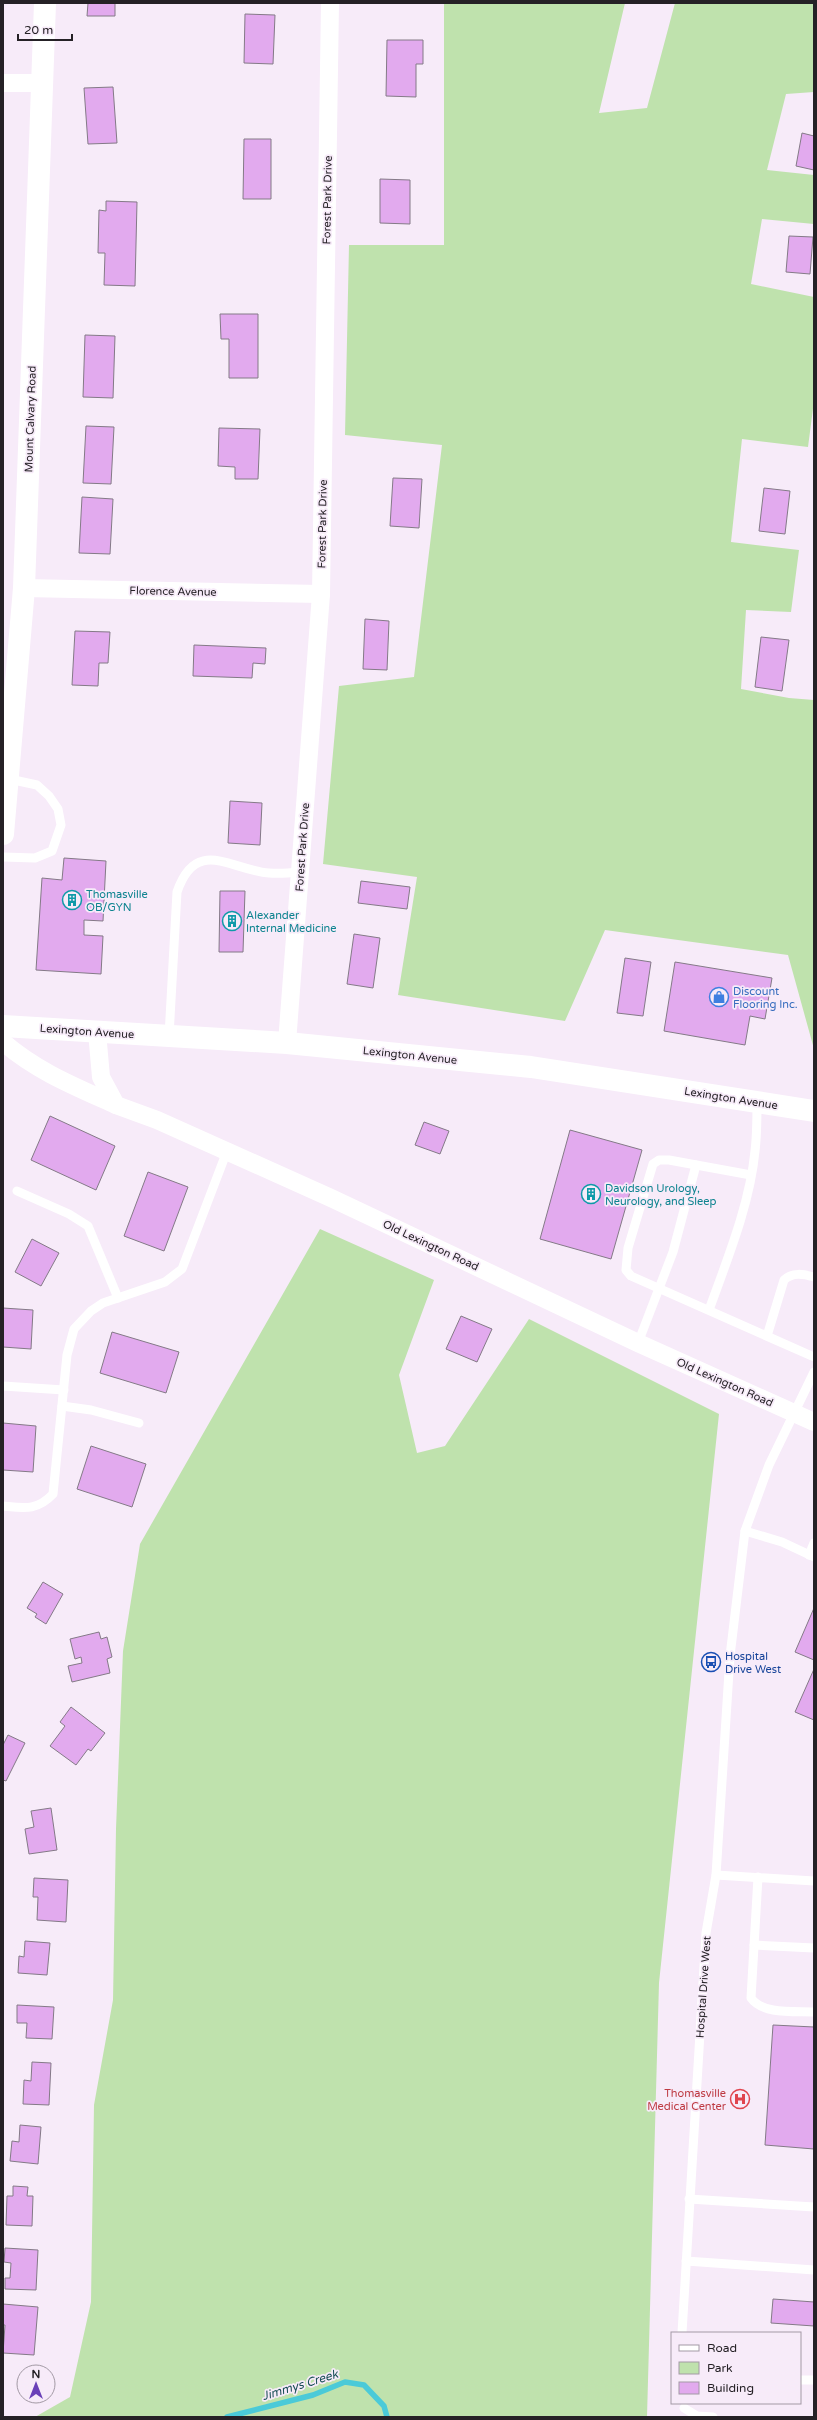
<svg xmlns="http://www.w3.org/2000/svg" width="817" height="2420" font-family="'Varela Round',sans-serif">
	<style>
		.green { fill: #bfe2ad }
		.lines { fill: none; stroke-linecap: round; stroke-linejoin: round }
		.stream { stroke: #4bcad8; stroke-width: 5.5 }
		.building { fill: #e2aaee; stroke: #847a87 }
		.service { stroke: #fff; stroke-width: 9 }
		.minor { stroke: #fff; stroke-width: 18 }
		.tertiary { stroke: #fff; stroke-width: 22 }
		.secondary { stroke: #fff; stroke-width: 22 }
		.labels { text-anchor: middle; stroke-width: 3.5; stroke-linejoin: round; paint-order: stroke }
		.street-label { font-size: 11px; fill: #252126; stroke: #f7ebf9 }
		.culture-label { font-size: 11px; fill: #0d838f; stroke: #f7ebf9; text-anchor: start }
		.shop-label { font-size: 11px; fill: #366cbe; stroke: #f7ebf9; text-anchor: start }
		.transit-label { font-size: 11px; fill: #164399; stroke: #f7ebf9; text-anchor: start }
		.health-label { font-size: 11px; fill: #be3a42; stroke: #f7ebf9; text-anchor: end }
		.water-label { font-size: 12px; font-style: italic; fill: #194f56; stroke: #f7ebf9 }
	</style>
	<rect width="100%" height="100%" fill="#f7ebf9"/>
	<g class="green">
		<polygon points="444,3 625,3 599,113 647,108 675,3 814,3 814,92 786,94 767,170 814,175 814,224 762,219 751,284 814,297 814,401 808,447 742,439 731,542 799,550 791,612 746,610 741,689 789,698 814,700 814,1049 788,955 605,930 565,1021 398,995 417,877 323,864 339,686 414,677 442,445 345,435 349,245 444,245"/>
		<polygon points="320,1229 434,1280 399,1375 417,1453 445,1446 529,1319 719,1414 659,1983 647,2417 35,2417 70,2397 91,2302 94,2105 113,2000 116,1829 123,1651 140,1544"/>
	</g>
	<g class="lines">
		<polyline class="stream" points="227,2417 313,2395 345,2382 364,2385 384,2406 387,2417"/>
	</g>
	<g class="building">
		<polygon points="88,3 115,3 115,16 87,16"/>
		<polygon points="245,14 275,15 273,64 244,63"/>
		<polygon points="387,40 423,40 423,64 416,64 416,97 386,96"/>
		<polygon points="113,87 117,143 88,144 84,88"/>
		<polygon points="802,133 814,136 814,170 796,166"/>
		<polygon points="244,139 271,139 271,199 243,199"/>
		<polygon points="380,179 410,180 410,224 380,223"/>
		<polygon points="106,201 137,202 135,286 104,285 105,253 98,253 99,210 106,211"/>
		<polygon points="789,236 813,237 810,274 786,272"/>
		<polygon points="220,314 258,314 258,378 229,378 229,339 221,339"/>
		<polygon points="85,335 115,336 113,398 83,397"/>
		<polygon points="86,426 114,427 111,484 83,483"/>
		<polygon points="219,428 260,429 258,479 235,479 235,467 218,466"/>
		<polygon points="393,478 422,479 419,528 390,526"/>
		<polygon points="764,488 790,491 785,534 759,531"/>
		<polygon points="82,497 113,499 110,554 79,553"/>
		<polygon points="365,619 389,621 387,670 363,669"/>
		<polygon points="75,631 110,632 108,663 99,663 98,686 72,685"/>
		<polygon points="761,637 789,640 782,691 755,687"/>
		<polygon points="194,645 266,648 265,664 253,663 252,678 193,676"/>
		<polygon points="230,801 262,803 260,845 228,843"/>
		<polygon points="64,858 106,861 103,921 84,920 84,935 103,936 101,974 36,970 42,878 62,880"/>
		<polygon points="361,881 410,887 407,909 358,903"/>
		<polygon points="220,891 245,891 243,952 219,952"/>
		<polygon points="354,934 380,938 373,988 347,984"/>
		<polygon points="625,958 651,962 643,1016 617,1013"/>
		<polygon points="675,962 772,978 765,1019 750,1016 745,1045 664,1031"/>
		<polygon points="50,1116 115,1146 96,1190 31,1160"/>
		<polygon points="424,1122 449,1131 440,1154 415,1145"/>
		<polygon points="570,1130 642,1150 611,1259 540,1239"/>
		<polygon points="148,1172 188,1187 164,1251 124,1236"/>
		<polygon points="32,1239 59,1253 41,1286 15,1272"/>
		<polygon points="3,1308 33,1310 31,1349 3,1347"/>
		<polygon points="461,1316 492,1329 477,1362 446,1349"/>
		<polygon points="112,1332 179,1352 166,1393 100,1373"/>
		<polygon points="3,1423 36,1426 33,1472 3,1470"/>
		<polygon points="91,1446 146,1464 132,1507 77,1489"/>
		<polygon points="43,1582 63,1594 46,1624 35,1617 37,1614 27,1608"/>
		<polygon points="814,1608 814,1660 795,1652"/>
		<polygon points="99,1632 101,1639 107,1637 112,1657 107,1659 110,1673 72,1682 68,1666 82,1663 81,1657 75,1659 70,1639"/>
		<polygon points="814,1669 814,1720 795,1712"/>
		<polygon points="71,1707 105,1733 91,1751 88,1749 76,1765 50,1746 65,1726 60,1722"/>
		<polygon points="8,1735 25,1743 6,1781 3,1780 3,1745"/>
		<polygon points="51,1808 57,1850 29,1854 25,1829 34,1827 31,1811"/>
		<polygon points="34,1878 68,1880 66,1922 37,1920 38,1897 33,1897"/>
		<polygon points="25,1941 50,1943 47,1975 18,1973 19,1956 24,1957"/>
		<polygon points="17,2005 54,2007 52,2039 26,2038 27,2023 17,2023"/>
		<polygon points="773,2025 814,2027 814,2149 765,2145"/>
		<polygon points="32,2062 51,2063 49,2105 23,2104 24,2080 31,2081"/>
		<polygon points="20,2125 41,2127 38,2164 10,2161 12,2141 19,2142"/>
		<polygon points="13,2186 28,2187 27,2196 33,2196 32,2226 6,2225 7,2196 13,2196"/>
		<polygon points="5,2248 38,2250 36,2290 5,2289 5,2278 10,2278 11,2263 4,2262"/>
		<polygon points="773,2299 814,2302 814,2326 771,2323"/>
		<polygon points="3,2304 38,2307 34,2355 3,2353 5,2325 3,2325"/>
	</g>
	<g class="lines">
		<g class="service">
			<polyline points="3,857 35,858 52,851 61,825 58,809 49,796 37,785 9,779"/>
			<path d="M 169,1036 L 177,892 C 196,836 231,870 269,873 C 279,874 290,873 300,872"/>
			<polyline points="751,1175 669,1160 659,1160 653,1164 628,1248 626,1270 631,1276 814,1357"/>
			<polyline points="17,1191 69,1214 88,1226 118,1298"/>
			<path d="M 709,1310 C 727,1260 750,1204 755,1151 C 757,1135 757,1119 757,1102"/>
			<path d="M 767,1336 L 784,1280 C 793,1272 803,1274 814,1277"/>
			<polyline points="638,1343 673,1252 696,1165"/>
			<polyline points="3,1386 64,1390"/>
			<polyline points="62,1406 91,1410 139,1423"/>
			<path d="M 3,1506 C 24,1508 37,1511 53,1494 L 67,1355 L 74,1329 L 91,1311 L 103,1303 L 165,1282 L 182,1269 L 227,1151"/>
			<polyline points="745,1531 782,1542 814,1557"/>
			<polyline points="809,1555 814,1543"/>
			<polyline points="716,1875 814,1881"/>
			<path d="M 758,1877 L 751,1998 C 763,2015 795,2011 814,2012"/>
			<polyline points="754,1945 814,1948"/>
			<polyline points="689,2199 814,2207"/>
			<polyline points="686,2261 814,2270"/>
			<polyline points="682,2333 706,1933 716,1875 730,1656 745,1531 769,1465 814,1372"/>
			<polyline points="800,2380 814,2380"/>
			<polyline points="684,2408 697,2416 713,2417"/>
		</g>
		<g class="minor">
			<polyline points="3,83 42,83"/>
			<polyline points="24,588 321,594"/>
			<polyline points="97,1032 101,1077 116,1105 157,1120 331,1198 638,1343 814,1422"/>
			<path d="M 3,1042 C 36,1071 76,1087 116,1105"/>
			<polyline points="287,1043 321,594 330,3"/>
		</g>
		<polyline class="tertiary" points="3,834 24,588 45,3"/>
		<polyline class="secondary" points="3,1026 287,1043 531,1067 814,1111"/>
	</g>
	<defs>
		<g id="building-ring" transform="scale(1)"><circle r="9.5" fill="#f7ebf9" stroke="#0f9aa8" stroke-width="1.5"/><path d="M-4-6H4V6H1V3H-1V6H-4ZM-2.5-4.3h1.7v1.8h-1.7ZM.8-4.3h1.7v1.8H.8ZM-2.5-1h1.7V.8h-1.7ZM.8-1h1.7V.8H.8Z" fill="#0f9aa8"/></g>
		<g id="shop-ring" transform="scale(1)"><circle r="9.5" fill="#f7ebf9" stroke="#3f7fe0" stroke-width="1.5"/><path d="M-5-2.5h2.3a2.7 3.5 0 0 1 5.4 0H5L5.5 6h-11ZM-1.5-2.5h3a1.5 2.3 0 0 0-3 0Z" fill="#3f7fe0"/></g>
		<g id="bus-ring" transform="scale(1)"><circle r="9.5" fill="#f7ebf9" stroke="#1a4fb4" stroke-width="1.5"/><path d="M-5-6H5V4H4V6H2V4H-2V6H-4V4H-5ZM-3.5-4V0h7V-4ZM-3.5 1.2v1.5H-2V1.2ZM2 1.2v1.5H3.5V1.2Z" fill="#1a4fb4"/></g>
		<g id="hospital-ring" transform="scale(1)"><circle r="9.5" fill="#f7ebf9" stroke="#e0444e" stroke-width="1.5"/><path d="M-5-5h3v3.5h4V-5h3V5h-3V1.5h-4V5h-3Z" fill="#e0444e"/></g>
	</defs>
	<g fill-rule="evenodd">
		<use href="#building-ring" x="72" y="900"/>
		<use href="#building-ring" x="232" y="921"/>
		<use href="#shop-ring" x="719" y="997"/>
		<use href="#building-ring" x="591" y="1194"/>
		<use href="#bus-ring" x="711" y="1662"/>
		<use href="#hospital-ring" x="740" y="2099"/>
	</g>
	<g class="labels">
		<g class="street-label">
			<text transform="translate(327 200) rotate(-89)" y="4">Forest Park Drive</text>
			<text transform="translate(30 419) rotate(-88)" y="4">Mount Calvary Road</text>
			<text transform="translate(322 524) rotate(-89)" y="4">Forest Park Drive</text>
			<text transform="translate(173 591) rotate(1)" y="4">Florence Avenue</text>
			<text transform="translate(302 847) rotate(-86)" y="4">Forest Park Drive</text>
			<text transform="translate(87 1031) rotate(4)" y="4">Lexington Avenue</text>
			<text transform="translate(410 1055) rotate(6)" y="4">Lexington Avenue</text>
			<text transform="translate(731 1098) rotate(9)" y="4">Lexington Avenue</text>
			<text transform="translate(431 1245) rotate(25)" y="4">Old Lexington Road</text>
			<text transform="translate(725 1382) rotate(24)" y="4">Old Lexington Road</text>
			<text transform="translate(703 1987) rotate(-86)" y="4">Hospital Drive West</text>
		</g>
		<g class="culture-label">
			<text x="86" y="898">Thomasville<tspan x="86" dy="13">OB/GYN</tspan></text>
			<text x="246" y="919">Alexander<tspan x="246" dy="13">Internal Medicine</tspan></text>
			<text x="605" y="1192">Davidson Urology,<tspan x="605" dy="13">Neurology, and Sleep</tspan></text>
		</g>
		<g class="shop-label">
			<text x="733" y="995">Discount<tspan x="733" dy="13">Flooring Inc.</tspan></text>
		</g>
		<g class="transit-label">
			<text x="725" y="1660">Hospital<tspan x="725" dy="13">Drive West</tspan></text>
		</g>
		<g class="health-label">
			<text x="726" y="2097">Thomasville<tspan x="726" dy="13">Medical Center</tspan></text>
		</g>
		<g class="water-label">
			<text transform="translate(300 2385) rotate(-17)" y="4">Jimmys Creek</text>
		</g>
	</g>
	<rect width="817" height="2420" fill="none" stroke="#252126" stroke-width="8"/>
	<rect x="671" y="2332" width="130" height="72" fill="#f7ebf9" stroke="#a39aa5"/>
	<rect x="679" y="2345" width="20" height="6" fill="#ffffff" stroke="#a39aa5"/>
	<text x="707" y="2352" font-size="12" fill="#252126">Road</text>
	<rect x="679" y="2362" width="20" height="12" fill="#bfe2ad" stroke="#a39aa5"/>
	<text x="707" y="2372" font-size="12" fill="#252126">Park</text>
	<rect x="679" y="2382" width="20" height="12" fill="#e2aaee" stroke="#a39aa5"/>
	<text x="707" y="2392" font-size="12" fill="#252126">Building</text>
	<g transform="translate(36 2384)"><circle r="19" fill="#f7ebf9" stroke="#a39aa5"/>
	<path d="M0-3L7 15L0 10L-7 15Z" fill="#6a40b8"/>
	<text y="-6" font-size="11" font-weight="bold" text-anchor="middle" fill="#252126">N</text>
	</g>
	<path d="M18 34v6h54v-6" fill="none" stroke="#252126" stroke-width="2"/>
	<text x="24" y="34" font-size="12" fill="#252126" stroke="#f7ebf9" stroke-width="3" paint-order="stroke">20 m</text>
</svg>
